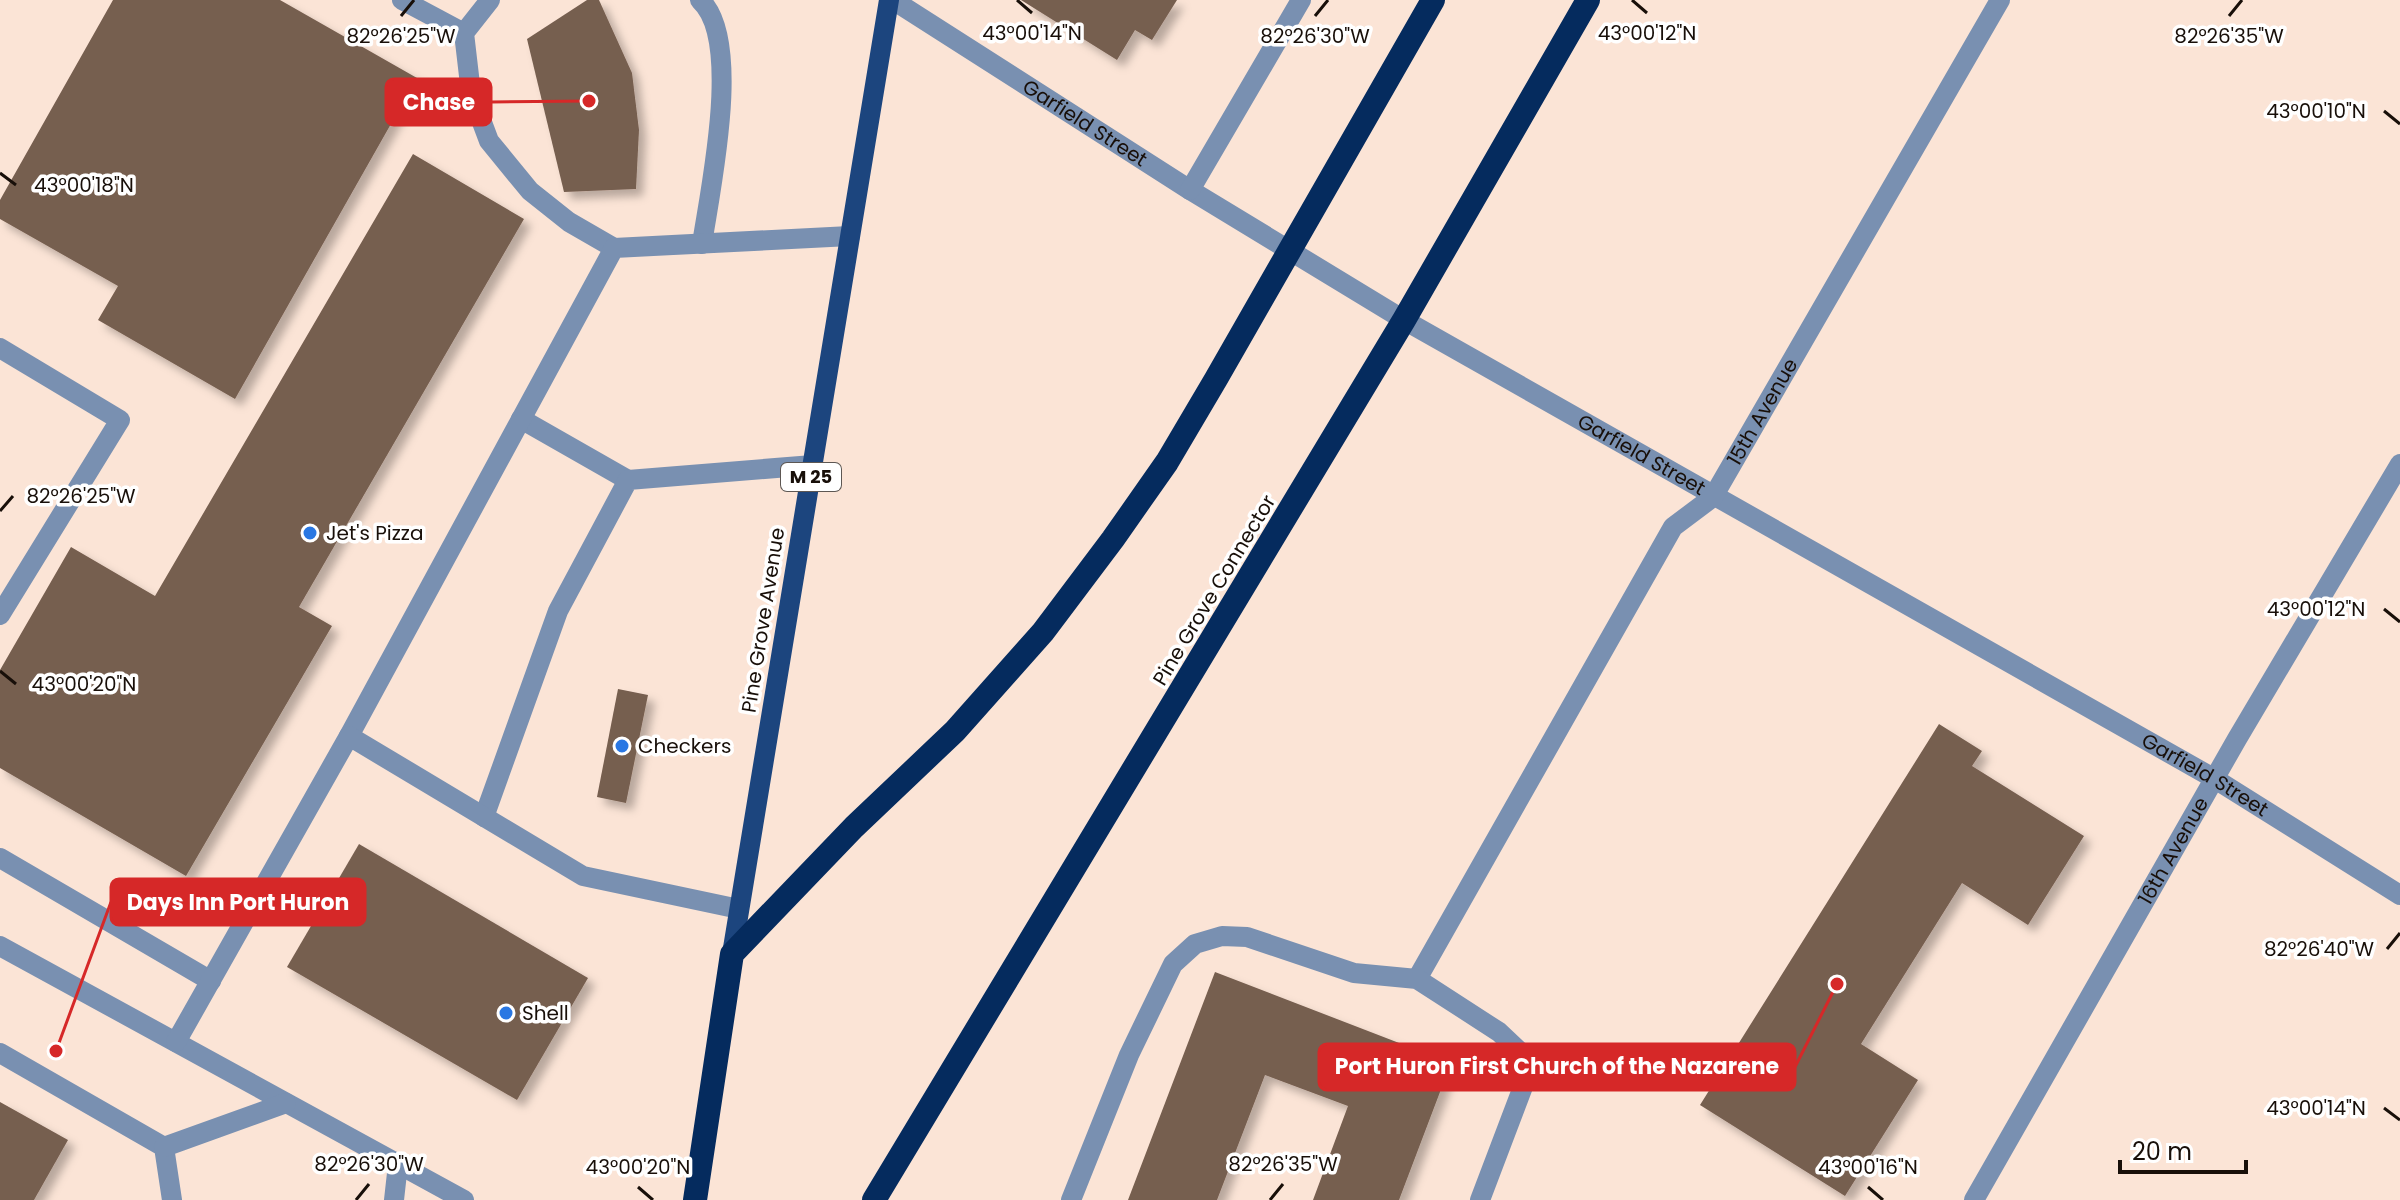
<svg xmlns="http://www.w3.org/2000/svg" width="2400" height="1200" font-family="Poppins,sans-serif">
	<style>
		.building { fill: #765e4f; filter: url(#shadow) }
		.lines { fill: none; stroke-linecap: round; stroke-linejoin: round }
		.minor { stroke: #7990b1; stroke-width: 20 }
		.major { stroke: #1c457e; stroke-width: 20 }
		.highway { stroke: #052b5e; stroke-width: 24 }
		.ticks { fill: none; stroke: #180f09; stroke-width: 3 }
		.poi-dot { fill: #2977e3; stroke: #fff; stroke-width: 3 }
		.labels { text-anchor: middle; stroke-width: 7; stroke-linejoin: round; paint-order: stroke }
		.shield { fill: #fff; stroke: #5d5753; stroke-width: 2 }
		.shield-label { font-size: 18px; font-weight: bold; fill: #180f09 }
		.street-label { font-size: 20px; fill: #180f09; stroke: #fff }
		.poi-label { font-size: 20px; fill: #180f09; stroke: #fff; text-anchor: start }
		.ticks-label { font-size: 20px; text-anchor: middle; fill: #180f09; stroke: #fff; stroke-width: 7; stroke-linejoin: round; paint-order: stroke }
		.leader { fill: none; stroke: #d62828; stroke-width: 3 }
		.callout-dot { fill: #d62828; stroke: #fff; stroke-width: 3 }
		.callout { fill: #d62828; stroke: #d62828; stroke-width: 3 }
		.callout-label { font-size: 22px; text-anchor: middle; font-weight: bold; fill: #fff }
	</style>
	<defs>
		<filter id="shadow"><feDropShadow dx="7" dy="7" stdDeviation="4" flood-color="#0004"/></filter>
	</defs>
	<rect width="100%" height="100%" fill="#fbe4d6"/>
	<g class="building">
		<polygon points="113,0 280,0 417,78 235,399 98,320 118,286 0,219 0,200"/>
		<polygon points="587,0 599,0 632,73 639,130 636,189 564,192 527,39"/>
		<polygon points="1021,0 1177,0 1152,40 1135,30 1117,60"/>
		<polygon points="413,154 524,219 299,607 332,626 186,876 0,768 0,670 71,547 155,596"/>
		<polygon points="618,689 648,695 626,803 597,797"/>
		<polygon points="1939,724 1982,751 1972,766 2084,836 2028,925 1962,883 1861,1044 1918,1080 1845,1196 1700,1105"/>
		<polygon points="359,844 588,978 517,1100 287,967"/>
		<polygon points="1215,972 1451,1063 1399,1200 1313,1200 1348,1106 1265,1075 1217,1200 1128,1200"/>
		<polygon points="0,1102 68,1140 34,1200 0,1200"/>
	</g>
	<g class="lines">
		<g class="minor">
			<polyline points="402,0 464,33"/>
			<polyline points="490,0 464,33 471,93 489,141 530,191 569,222 614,248"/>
			<path d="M 700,0 C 743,39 710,190 702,244"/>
			<path id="s1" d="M 893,0 L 1190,190 L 1404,320 L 2215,779 L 2400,895"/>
			<polyline points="1190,190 1301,0"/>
			<polyline points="0,348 120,420 0,615"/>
			<polyline points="521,419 628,480"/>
			<polyline points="349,736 614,248 850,236"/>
			<polyline points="484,817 558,611 628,480 813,465"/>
			<polyline points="0,858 211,981"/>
			<polyline points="0,946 464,1200"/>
			<path id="s2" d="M 1417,979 L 1673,527 L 1713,497 L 2000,0"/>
			<polyline points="176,1042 349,736 583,876 739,909"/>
			<polyline points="0,1053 164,1147 172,1200"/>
			<polyline points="164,1147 286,1103"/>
			<polyline points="394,1200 398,1164"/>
			<polyline points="1071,1200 1129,1055 1173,964 1195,944 1222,936 1247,937 1354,973 1417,979 1499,1032 1532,1063 1480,1200"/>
			<path id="s3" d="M 1974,1200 L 2237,739 L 2400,464"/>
		</g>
		<polyline class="major" points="732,954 889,0"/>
		<g class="highway">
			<polyline points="695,1200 732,954 854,827 955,731 1043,632 1113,539 1167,462 1216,379 1433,0"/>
			<polyline points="874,1200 1404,320 1588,0"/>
		</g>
	</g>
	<path class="ticks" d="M 1017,0 L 1032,13M 1632,0 L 1647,13M 401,16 L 414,0M 1315,16 L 1328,0M 2229,16 L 2242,0M 2384,111 L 2400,124M 0,173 L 16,185M 0,511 L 13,496M 2384,609 L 2400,622M 0,671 L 16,684M 2387,949 L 2400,933M 2384,1108 L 2400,1120M 638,1187 L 653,1200M 1868,1187 L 1883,1200M 356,1200 L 369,1184M 1270,1200 L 1283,1184"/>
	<g class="poi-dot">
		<circle cx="310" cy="533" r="8"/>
		<circle cx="622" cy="746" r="8"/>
		<circle cx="506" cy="1013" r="8"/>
	</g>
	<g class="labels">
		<rect class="shield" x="781" y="463" width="60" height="28" rx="6"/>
		<g class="shield-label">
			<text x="811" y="483">M 25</text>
		</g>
		<g class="street-label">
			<text dy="7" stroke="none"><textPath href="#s1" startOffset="228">Garfield Street</textPath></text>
			<text dy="7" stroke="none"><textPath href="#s2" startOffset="668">15th Avenue</textPath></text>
			<text dy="7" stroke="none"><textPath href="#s1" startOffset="876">Garfield Street</textPath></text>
			<text transform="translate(1214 590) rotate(-59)" y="7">Pine Grove Connector</text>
			<text transform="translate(763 620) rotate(-81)" y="7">Pine Grove Avenue</text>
			<text dy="7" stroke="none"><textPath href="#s1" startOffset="1524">Garfield Street</textPath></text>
			<text dy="7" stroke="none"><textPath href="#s3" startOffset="402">16th Avenue</textPath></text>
		</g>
		<g class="poi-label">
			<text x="326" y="540">Jet's Pizza</text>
			<text x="638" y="753">Checkers</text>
			<text x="522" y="1020">Shell</text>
		</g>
	</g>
	<g class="ticks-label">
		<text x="1032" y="40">43°00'14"N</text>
		<text x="1647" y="40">43°00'12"N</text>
		<text x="401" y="43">82°26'25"W</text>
		<text x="1315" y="43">82°26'30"W</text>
		<text x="2229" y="43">82°26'35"W</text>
		<text x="2316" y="118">43°00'10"N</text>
		<text x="84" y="192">43°00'18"N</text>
		<text x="81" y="503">82°26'25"W</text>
		<text x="2316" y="616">43°00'12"N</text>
		<text x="84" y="691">43°00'20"N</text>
		<text x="2319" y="956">82°26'40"W</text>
		<text x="2316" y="1115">43°00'14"N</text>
		<text x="369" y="1171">82°26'30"W</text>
		<text x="1283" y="1171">82°26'35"W</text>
		<text x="638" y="1174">43°00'20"N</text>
		<text x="1868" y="1174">43°00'16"N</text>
	</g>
	<path class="leader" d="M589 101L491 102M56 1051L111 902M1837 984L1795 1067"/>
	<g class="callout-dot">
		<circle cx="589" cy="101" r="8"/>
		<circle cx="56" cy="1051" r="8"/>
		<circle cx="1837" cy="984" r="8"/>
	</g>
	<g class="callout">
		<rect x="386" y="79" width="105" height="46" rx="8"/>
		<rect x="111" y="879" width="254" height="46" rx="8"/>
		<rect x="1319" y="1044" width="476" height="46" rx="8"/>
	</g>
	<g class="callout-label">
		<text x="439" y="110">Chase</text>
		<text x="238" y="910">Days Inn Port Huron</text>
		<text x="1557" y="1074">Port Huron First Church of the Nazarene</text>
	</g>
	<path d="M2120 1160v12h126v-12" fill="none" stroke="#180f09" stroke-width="4"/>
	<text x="2132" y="1160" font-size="24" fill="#180f09" stroke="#ffffff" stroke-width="6" paint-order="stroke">20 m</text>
</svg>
